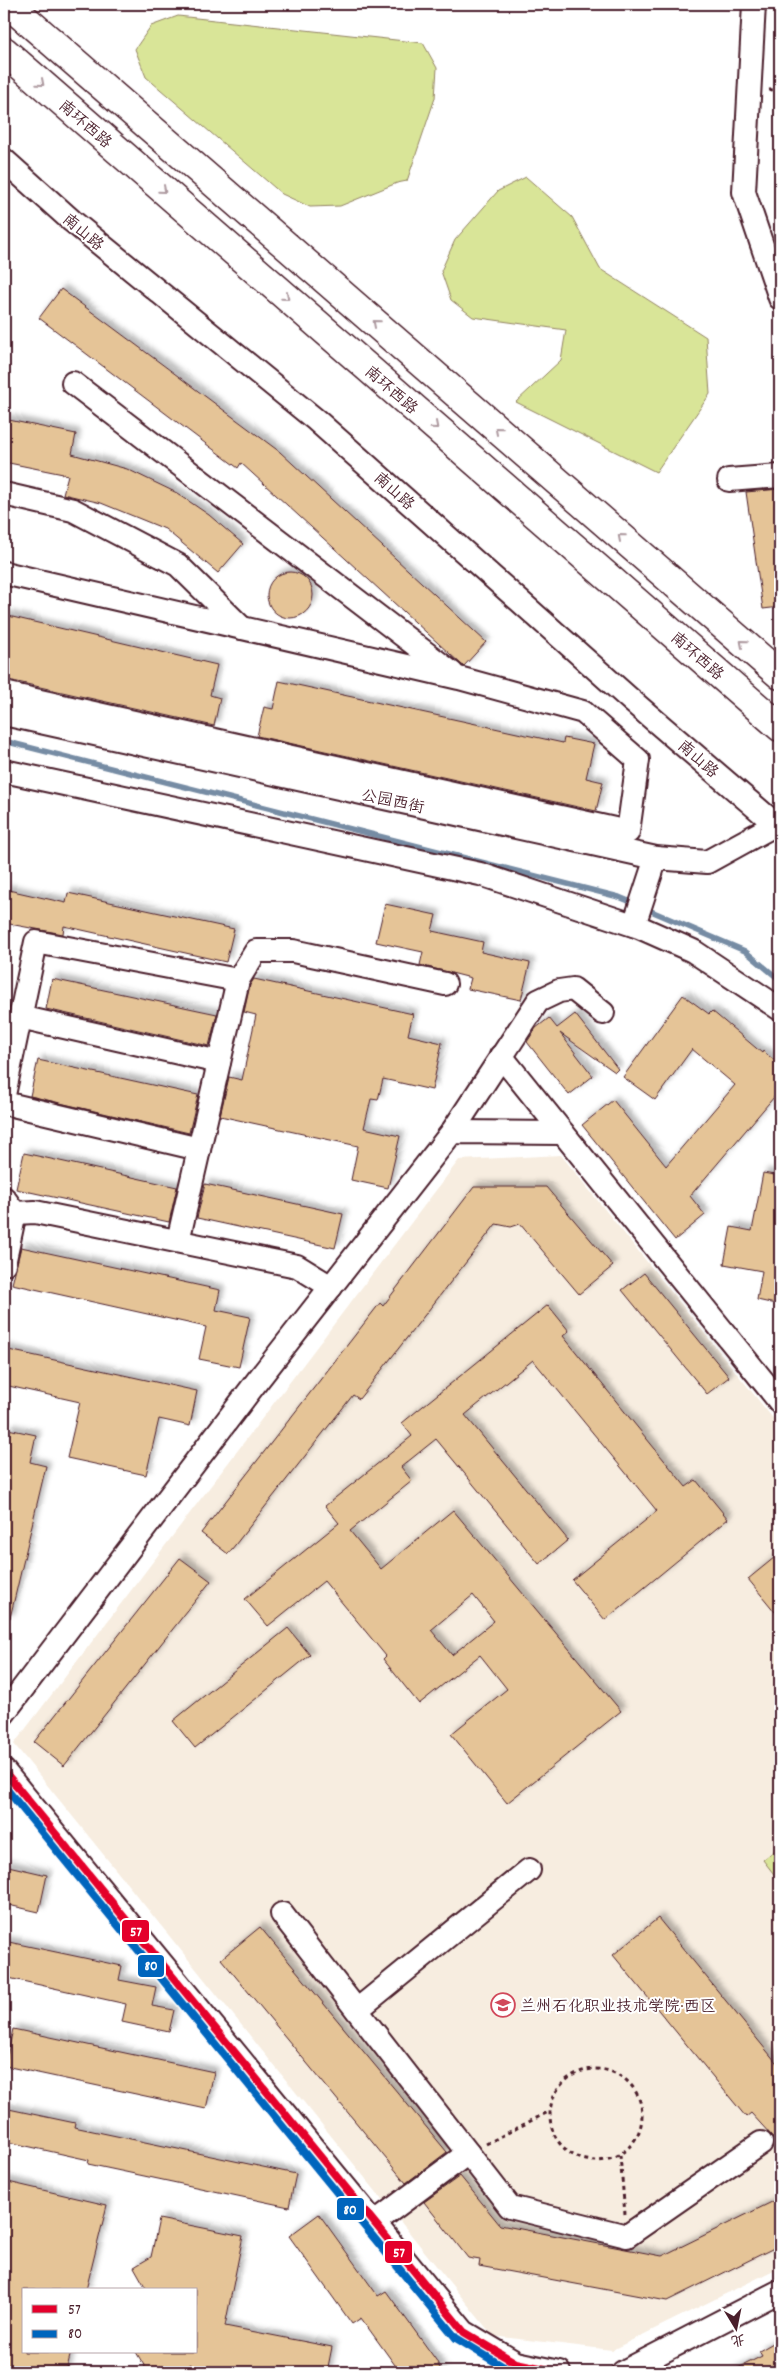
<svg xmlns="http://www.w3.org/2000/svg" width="784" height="2376" font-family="Dekko,'LXGW WenKai TC',sans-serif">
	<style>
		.built { fill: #f7ede0 }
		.green { fill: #d9e598; stroke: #928262 }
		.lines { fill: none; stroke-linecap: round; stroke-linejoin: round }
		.stream { stroke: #768ca4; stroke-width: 5.5 }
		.building { fill: #e5c497; stroke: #4a1f2b; fill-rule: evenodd; filter: url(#shadow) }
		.minor-casing { stroke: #4a1f2b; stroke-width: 26 }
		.highway-casing { stroke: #4a1f2b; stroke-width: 31 }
		.path { stroke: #4a1f2b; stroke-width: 3; stroke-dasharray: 4 4; stroke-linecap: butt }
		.minor { stroke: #fff; stroke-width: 22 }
		.highway { stroke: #fff; stroke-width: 28 }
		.bus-1-casing { stroke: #fff; stroke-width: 11 }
		.bus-2-casing { stroke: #fff; stroke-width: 11 }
		.bus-1 { stroke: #e4002b; stroke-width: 8 }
		.bus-2 { stroke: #0065bd; stroke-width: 8 }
		.oneway { stroke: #ae9aa0 }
		.labels { text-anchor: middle; stroke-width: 4; stroke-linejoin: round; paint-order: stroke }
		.street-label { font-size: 16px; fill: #4a1f2b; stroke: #fff }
		.poi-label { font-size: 16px; fill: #4a1f2b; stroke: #fff; text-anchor: start }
		.line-badge { stroke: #fff; stroke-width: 2 }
		.badge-label { font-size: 14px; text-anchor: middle; font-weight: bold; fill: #fff }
	</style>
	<defs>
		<filter id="shadow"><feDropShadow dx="4.5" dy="-4.5" stdDeviation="2.5" flood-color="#0004"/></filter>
	</defs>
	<rect width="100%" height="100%" fill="#fff"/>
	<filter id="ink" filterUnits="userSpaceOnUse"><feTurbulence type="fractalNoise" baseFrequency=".02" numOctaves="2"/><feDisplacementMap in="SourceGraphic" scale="10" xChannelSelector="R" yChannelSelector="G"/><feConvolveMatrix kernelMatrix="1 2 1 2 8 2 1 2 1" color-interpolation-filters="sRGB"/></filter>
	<g filter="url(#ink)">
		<polygon class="built" points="561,1155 780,1427 780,2267 612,2350 493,2336 14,1744 459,1160"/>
		<g class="green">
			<polygon points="178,16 423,43 437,68 435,98 407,181 397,183 340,206 310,207 282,194 146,77 135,49 151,26"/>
			<polygon points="526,177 572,217 600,269 706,337 710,394 656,472 516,402 561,360 566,330 473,317 451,300 441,271 455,240 498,191"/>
			<polygon points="780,1846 780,1882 763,1860"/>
		</g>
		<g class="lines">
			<g class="stream">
				<polyline points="4,741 619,897 636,904"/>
				<polyline points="644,908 745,951 780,980"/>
			</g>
		</g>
		<g class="building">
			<polygon points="61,289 280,452 486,642 464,666 462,665 241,463 238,468 39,318"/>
			<polygon points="4,419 76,434 72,454 127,469 177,493 209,515 243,544 218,573 165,529 101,503 63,494 68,475 4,462"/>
			<polygon points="780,489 780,607 763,609 746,492"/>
			<circle cx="290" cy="595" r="23"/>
			<polygon points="4,615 217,665 210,695 220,698 214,726 4,679"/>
			<polygon points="279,681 563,743 564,738 594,744 586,778 603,782 596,811 257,736 264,707 273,709"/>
			<polygon points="4,889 66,903 68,893 234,929 226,962 64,926 63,934 4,923"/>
			<polygon points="385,904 436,915 432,931 483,942 481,952 530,963 521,1000 468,989 471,978 420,965 423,952 376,942"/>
			<polygon points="52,979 217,1014 209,1046 46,1009"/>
			<polygon points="254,979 413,1014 408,1035 442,1043 432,1090 383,1079 378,1100 371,1099 364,1128 400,1136 388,1188 351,1180 358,1146 220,1116 229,1077 242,1080 256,1015 244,1012 250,985"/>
			<polygon points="683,995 709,1014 712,1011 762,1053 763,1051 780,1065 780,1090 690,1196 705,1215 675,1240 582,1125 613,1100 666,1166 735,1085 692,1049 655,1100 623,1077"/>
			<polygon points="575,1014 618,1069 615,1072 560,1033 593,1076 569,1095 527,1042 536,1028 549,1018 557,1028"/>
			<polygon points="38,1060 198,1095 189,1133 30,1096"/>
			<polygon points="24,1153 177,1187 169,1222 16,1189"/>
			<polygon points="763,1173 780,1176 780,1305 757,1300 762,1271 724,1264 731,1227 752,1231"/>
			<polygon points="205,1184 343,1214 335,1248 197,1218"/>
			<polygon points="474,1187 546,1187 613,1266 579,1294 520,1224 511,1227 496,1224 359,1399 353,1395 228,1554 201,1533 380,1303 383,1306"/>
			<polygon points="21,1247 220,1290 216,1310 250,1317 239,1367 199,1359 206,1327 12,1284"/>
			<polygon points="644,1273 729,1377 707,1394 622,1290"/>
			<path d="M 548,1305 L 569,1331 L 563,1336 L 686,1487 L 696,1480 L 728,1519 L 605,1620 L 572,1580 L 657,1511 L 533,1360 L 465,1415 L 568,1540 L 539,1564 L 436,1439 L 401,1467 L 412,1481 L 350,1531 L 381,1569 L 453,1510 L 621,1711 L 507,1803 L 451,1734 L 507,1689 L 480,1655 L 419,1704 L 383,1659 L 386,1656 L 324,1581 L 268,1626 L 245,1599 L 339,1523 L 325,1506 L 412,1436 L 402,1423 ZM 473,1595 L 494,1621 L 452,1655 L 431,1630 Z"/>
			<polygon points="4,1349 197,1391 190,1426 159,1419 146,1475 67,1458 80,1402 4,1385"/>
			<polygon points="8,1429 36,1435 30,1462 46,1466 10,1618 4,1618 4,1446"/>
			<polygon points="780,1553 780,1618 748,1579"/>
			<polygon points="180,1558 211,1581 64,1766 34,1742"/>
			<polygon points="288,1628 310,1655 195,1748 173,1721"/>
			<polygon points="4,1865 47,1875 39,1912 4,1904"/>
			<polygon points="658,1918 780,2067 780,2149 771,2135 751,2113 746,2117 613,1955"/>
			<polygon points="260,1927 447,2152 406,2183 221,1959"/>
			<polygon points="4,1941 122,1966 119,1980 156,1987 152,2006 174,2010 169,2032 122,2022 126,2004 4,1977"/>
			<polygon points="13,2029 214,2072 206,2109 5,2066"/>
			<polygon points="4,2108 75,2123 74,2127 296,2174 289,2207 88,2164 89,2160 4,2141"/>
			<polygon points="460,2176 500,2225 662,2256 780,2198 780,2245 667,2301 479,2266 480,2260 468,2258 424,2202"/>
			<polygon points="4,2181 107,2205 86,2290 24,2290 24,2352 71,2352 66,2372 4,2372"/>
			<polygon points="319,2214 378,2296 386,2291 436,2360 442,2372 400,2372 361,2318 352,2324 289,2236"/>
			<polygon points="159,2219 243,2236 225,2326 332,2347 327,2372 196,2372 191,2364 178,2372 148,2372 136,2352 196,2352 196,2290 147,2290 134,2267 151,2257"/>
			<polygon points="780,2339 780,2372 730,2372 762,2356 759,2351"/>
		</g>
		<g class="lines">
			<g class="minor-casing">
				<g id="minor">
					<polyline points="754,4 744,192 780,298"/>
					<polyline points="4,160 72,221 316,420 632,701 780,828"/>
					<polyline points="73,383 452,673"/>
					<polyline points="729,480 780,476"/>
					<polyline points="4,494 73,510 178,565 242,628"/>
					<polyline points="4,573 459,678 583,712 638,760 628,832 4,693"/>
					<polyline points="4,714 656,858 707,862 780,822"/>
					<polyline points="4,771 480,874 639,927 693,951 780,1009"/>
					<polyline points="634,925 656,858"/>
					<polyline points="20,1017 219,1062"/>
					<polyline points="501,1056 563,1133"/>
					<polyline points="4,1095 36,942 238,980"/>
					<polyline points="4,1103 199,1149"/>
					<polyline points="452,1132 538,1001 559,991 573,989 603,1013"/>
					<polyline points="4,1198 15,1213 4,1264"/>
					<polyline points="15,1213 35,1212 297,1266 331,1287"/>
					<polyline points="178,1241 238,980 256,951 293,951 445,984"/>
					<polyline points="4,1713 258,1380 452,1132 563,1133 780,1402"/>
					<polyline points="4,1771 464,2332 516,2363 559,2372"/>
					<polyline points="282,1914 510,2207 627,2236 761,2143"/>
					<polyline points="357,2010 529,1870"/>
					<polyline points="374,2223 468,2153"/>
					<polyline points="623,2372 780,2291"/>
				</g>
			</g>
			<g class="highway-casing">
				<g id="highway">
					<polyline points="8,4 780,675"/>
					<polyline points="4,51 780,727"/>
				</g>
			</g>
			<g class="path">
				<polyline points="769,90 780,89"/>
				<circle cx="596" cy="2115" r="46"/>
				<polyline points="486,2144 550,2111"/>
				<polyline points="620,2155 625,2214"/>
			</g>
			<use href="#minor" class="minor"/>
			<use href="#highway" class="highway"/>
			<g class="bus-1-casing">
				<polyline id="bus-1" points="4,1771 464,2332 516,2363 559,2372"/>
			</g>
			<g class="bus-2-casing">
				<polyline id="bus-2" points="4,1786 456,2338 512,2372"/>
			</g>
			<use href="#bus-1" class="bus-1"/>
			<use href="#bus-2" class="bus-2"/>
		</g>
		<defs><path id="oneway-chevron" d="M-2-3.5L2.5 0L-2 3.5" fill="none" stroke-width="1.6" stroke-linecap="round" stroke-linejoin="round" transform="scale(1.25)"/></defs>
		<g class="oneway">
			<use href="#oneway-chevron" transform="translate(41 83) rotate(41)"/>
			<use href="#oneway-chevron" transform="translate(163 190) rotate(41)"/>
			<use href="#oneway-chevron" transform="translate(286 297) rotate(41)"/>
			<use href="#oneway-chevron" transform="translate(376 323) rotate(-139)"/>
			<use href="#oneway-chevron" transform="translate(435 426) rotate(41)"/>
			<use href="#oneway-chevron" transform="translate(498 430) rotate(-139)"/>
			<use href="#oneway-chevron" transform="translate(621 537) rotate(-139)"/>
			<use href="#oneway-chevron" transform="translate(743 643) rotate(-139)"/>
		</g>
	</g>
	<defs>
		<g id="university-ring" transform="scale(1.25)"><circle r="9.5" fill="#fff" stroke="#d1495b" stroke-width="1.5"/><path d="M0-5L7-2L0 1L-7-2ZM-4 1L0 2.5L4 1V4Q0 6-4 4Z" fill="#d1495b"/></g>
	</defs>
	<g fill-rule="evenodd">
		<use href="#university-ring" x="503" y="2005"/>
	</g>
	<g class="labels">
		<g class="street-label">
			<text transform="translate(86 123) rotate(41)" y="6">南环西路</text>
			<text transform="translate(84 231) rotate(40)" y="6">南山路</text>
			<text transform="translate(392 389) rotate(41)" y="6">南环西路</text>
			<text transform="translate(395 490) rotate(42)" y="6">南山路</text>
			<text transform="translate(698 655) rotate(41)" y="6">南环西路</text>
			<text transform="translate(699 758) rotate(41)" y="6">南山路</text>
			<text transform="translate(393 800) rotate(12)" y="6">公园西街</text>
		</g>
		<g class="poi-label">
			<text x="520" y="2011">兰州石化职业技术学院·西区</text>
		</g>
	</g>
	<g class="line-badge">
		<rect x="121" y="1919" width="29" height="24" rx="5" fill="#e4002b"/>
		<rect x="137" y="1954" width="28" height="24" rx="5" fill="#0065bd"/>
		<rect x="336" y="2197" width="29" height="24" rx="5" fill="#0065bd"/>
		<rect x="384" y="2240" width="29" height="24" rx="5" fill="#e4002b"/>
	</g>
	<g class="badge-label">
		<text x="136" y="1936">57</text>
		<text x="151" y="1970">80</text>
		<text x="350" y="2214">80</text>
		<text x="399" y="2257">57</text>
	</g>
	<rect width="784" height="2376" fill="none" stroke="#fff" stroke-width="20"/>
	<rect x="10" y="10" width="764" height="2356" fill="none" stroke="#4a1f2b" stroke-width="2" filter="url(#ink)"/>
	<rect x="22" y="2288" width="175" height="65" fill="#ffffff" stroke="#b7a5aa"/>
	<rect x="32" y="2305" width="25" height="8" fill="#e4002b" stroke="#b7a5aa"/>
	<text x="68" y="2314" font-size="15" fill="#4a1f2b">57</text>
	<rect x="32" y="2330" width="25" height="8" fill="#0065bd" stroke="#b7a5aa"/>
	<text x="68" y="2338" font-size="15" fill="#4a1f2b">80</text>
	<g transform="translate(736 2328) rotate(170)" stroke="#ffffff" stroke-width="4" paint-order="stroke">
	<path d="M0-4L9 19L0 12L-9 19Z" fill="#4a1f2b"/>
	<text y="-8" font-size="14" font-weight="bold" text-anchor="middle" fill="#4a1f2b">北</text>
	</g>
</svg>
